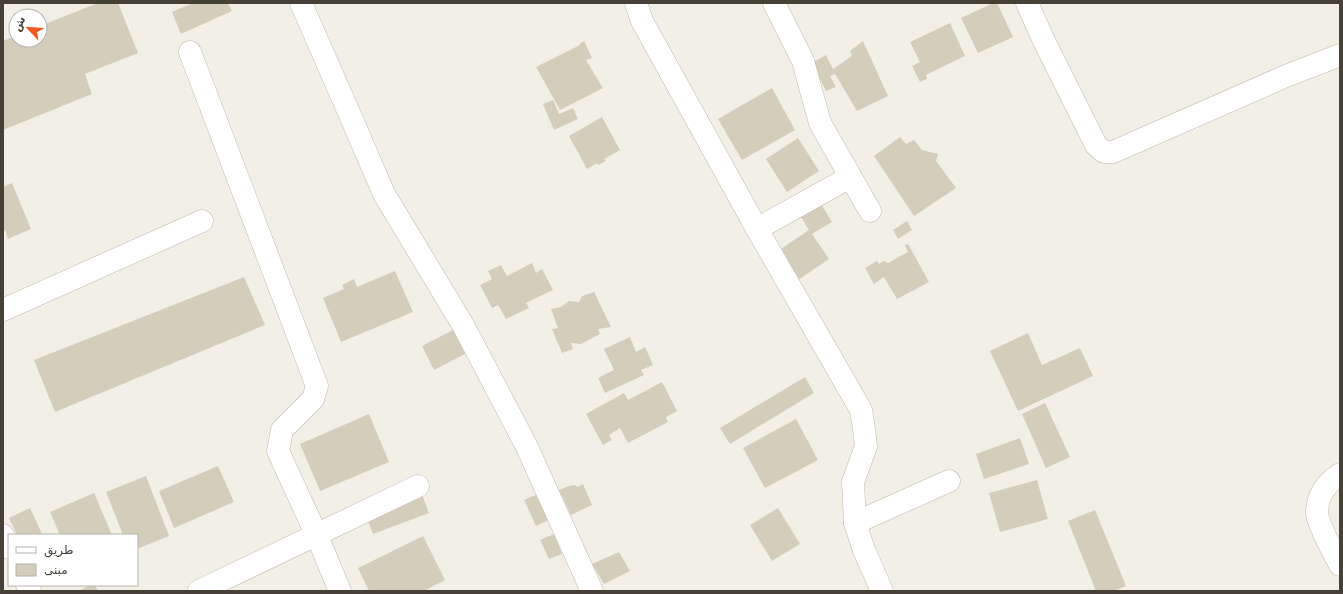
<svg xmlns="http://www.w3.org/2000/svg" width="1343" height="594" font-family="'DejaVu Sans','Noto Naskh Arabic',sans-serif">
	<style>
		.building { fill: #d4cdbc }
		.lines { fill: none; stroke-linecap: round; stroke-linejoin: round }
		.street-casing { stroke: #beb9a9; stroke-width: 23 }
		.street { stroke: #fff; stroke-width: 22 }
	</style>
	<rect width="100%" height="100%" fill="#f2f0e6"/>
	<g class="building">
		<polygon points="98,3 118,3 138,53 85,74 92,94 3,130 3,41 16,36 16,40 40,40 40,26"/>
		<polygon points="193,3 228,3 232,11 181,34 172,12"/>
		<polygon points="993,3 997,3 1013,37 978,53 961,18"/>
		<polygon points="950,23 965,56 926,75 927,79 920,82 912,66 920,62 910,42"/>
		<polygon points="584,41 592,58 586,60 603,88 560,110 536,67 578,46"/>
		<polygon points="863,41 888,96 857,111 835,74 830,76 836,87 826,91 812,63 826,55 833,69 852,56 850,51"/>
		<polygon points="772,88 795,130 742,160 718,119"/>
		<polygon points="553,100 559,114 573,108 578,119 554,130 543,104"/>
		<polygon points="602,117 620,150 604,159 606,161 598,165 597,163 587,169 569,136"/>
		<polygon points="900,137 906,144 914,140 922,150 938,154 936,161 956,188 914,216 874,156"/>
		<polygon points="798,138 819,171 787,192 766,159"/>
		<polygon points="12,183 31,229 8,239 5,230 3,230 3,187"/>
		<polygon points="819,201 832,222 812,234 829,259 798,280 778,251 809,230 799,214"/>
		<polygon points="907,221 912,230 898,239 893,230"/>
		<polygon points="908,244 929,282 897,299 884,277 874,284 865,268 877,261 879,264 884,261 888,263 908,252 905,245"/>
		<polygon points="532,263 536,273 542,269 553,290 526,303 529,308 506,319 498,305 492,308 480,285 492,279 488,271 501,265 507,276"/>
		<polygon points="395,271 413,312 341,342 323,298 344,289 342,285 354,279 357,287"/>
		<polygon points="244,277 265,325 55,412 34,360"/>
		<polygon points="594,292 611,327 598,329 600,334 581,344 571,343 573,349 562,353 552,329 558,328 551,309 561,307 569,301 579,302 582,296"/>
		<polygon points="453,330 465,354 434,370 422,346"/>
		<polygon points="1028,333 1042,365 1080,348 1093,376 1018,411 990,351"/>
		<polygon points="630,337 636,352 645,347 653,365 641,370 644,375 605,393 598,378 614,370 604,349"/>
		<polygon points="805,377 814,393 730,444 720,428"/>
		<polygon points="662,382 677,411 666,417 668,422 628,443 620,428 609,435 612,440 603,445 586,414 624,393 628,400"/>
		<polygon points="1045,403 1070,457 1046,468 1022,414"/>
		<polygon points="369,414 389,462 320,491 300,444"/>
		<polygon points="796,419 818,460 765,488 743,448"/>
		<polygon points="1020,438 1029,464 984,479 976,454"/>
		<polygon points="218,466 234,502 174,528 159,491"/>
		<polygon points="146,476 169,536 137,549 137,535 123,535 106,492"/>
		<polygon points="1037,480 1048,519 1000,532 989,493"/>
		<polygon points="583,484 592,505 571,515 559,490 569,486 575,485 577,487"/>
		<polygon points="94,493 112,535 60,535 50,512"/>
		<polygon points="422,494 429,513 373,534 366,516"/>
		<polygon points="538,494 549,520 536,526 524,500"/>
		<polygon points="30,508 42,534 39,535 17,535 9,518"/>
		<polygon points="778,508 800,544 772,561 750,525"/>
		<polygon points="1095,510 1126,586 1113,591 1096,591 1068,521"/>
		<polygon points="554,534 562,554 549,559 540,540"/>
		<polygon points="423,536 445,580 424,591 369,591 358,568"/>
		<polygon points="619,552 630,571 604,584 592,564"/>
		<polygon points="91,585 95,585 98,591 78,591"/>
	</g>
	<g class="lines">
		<g class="street-casing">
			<g id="street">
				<polyline points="301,3 350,115 384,194 463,325 526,445 592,591"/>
				<polyline points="636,3 642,21 757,229 861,410 864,429 866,446 853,482 855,523 864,550 882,591"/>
				<polyline points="774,3 803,61 820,123 870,211"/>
				<polyline points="1027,3 1044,41 1096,145 1104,152 1113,152 1286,76 1340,55"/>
				<polyline points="190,52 317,386 313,399 282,430 278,451 317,536 340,591"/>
				<polyline points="757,229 850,177"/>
				<polyline points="3,310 202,221"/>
				<path d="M 1340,474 C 1327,482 1317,496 1317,512 C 1316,520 1335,556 1340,565"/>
				<polyline points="855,523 949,481"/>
				<polyline points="3,535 9,548"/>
				<polyline points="27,585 30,591"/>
				<polyline points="199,591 418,486"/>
			</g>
		</g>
		<use href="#street" class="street"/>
	</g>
	<rect width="1343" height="594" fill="none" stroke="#454136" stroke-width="8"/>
	<rect x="8" y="534" width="130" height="52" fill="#ffffff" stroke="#b5b3af"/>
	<rect x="16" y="547" width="20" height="6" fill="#ffffff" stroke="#b5b3af"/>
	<text x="44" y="554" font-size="12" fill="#454136">طريق</text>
	<rect x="16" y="564" width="20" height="12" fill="#d4cdbc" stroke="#b5b3af"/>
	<text x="44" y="574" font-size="12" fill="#454136">مبنى</text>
	<g transform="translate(28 28) rotate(295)"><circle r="19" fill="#ffffff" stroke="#b5b3af"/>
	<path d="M0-3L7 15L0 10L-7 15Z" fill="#f3591c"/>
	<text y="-6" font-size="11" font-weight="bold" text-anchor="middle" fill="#454136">ش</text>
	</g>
</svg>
